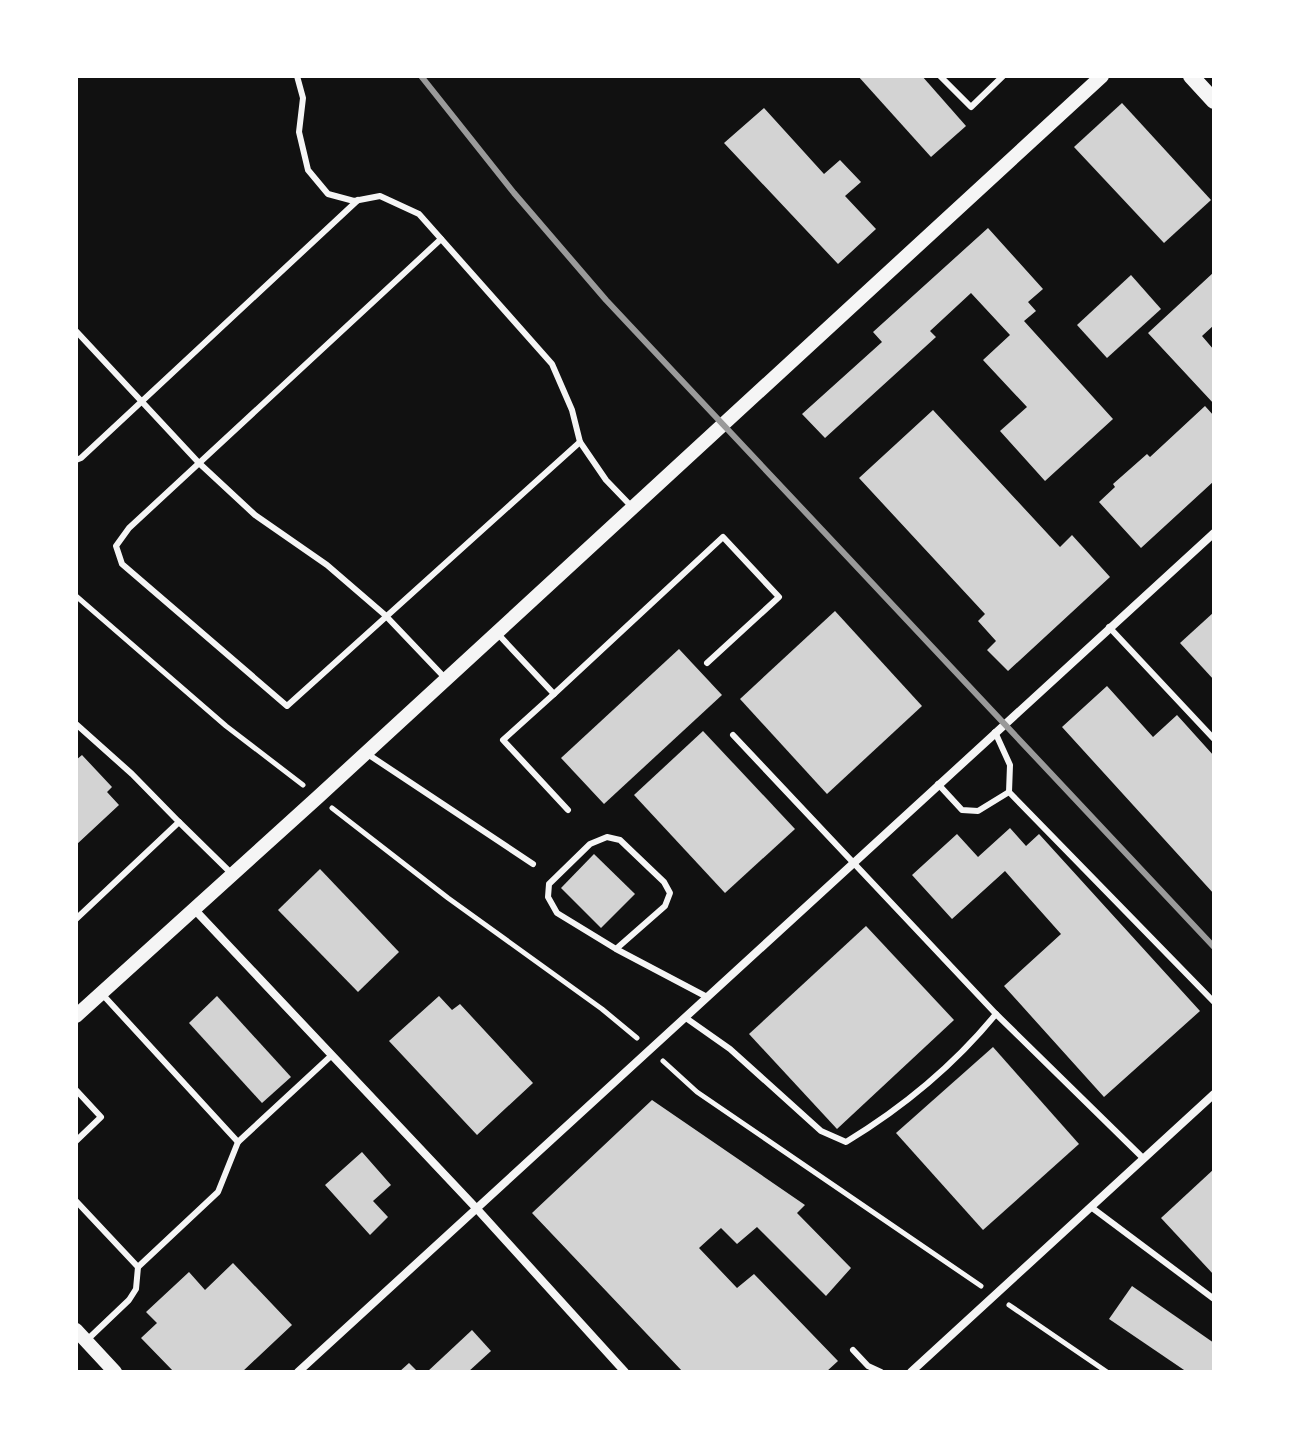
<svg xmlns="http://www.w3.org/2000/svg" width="1290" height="1448" font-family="'Noto Serif',serif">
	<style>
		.building { fill: #d3d3d3 }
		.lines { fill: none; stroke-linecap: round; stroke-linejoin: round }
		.path { stroke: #f5f5f5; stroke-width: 5 }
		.service { stroke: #f5f5f5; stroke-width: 6 }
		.minor { stroke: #f5f5f5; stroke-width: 8 }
		.tertiary { stroke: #f5f5f5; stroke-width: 14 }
		.secondary { stroke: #f5f5f5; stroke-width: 16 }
		.rail { stroke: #9a9a9a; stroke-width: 6 }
	</style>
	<rect width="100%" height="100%" fill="#111"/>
	<g class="building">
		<polygon points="858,76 922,76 966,126 931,157"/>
		<polygon points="1122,103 1211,200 1164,243 1074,147"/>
		<polygon points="764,108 824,174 840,160 861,182 845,196 876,229 838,264 724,143"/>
		<polygon points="988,228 1043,289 1028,302 1036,311 1024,321 1113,419 1045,481 1000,431 1027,407 983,360 1010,335 971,293 930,331 936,337 825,438 802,414 882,342 873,332"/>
		<polygon points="1214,272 1214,325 1202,336 1214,350 1214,404 1148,333"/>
		<polygon points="1131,275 1161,309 1107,358 1077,325"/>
		<polygon points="1205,406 1214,416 1214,481 1141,548 1099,502 1115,487 1113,484 1147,454 1150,457"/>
		<polygon points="933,410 1060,547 1072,535 1110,577 1008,671 987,650 996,641 978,621 985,614 859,478"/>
		<polygon points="835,611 922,706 827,794 740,699"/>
		<polygon points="1214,612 1214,680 1180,643"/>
		<polygon points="679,649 722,695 604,804 561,758"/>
		<polygon points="1107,686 1153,737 1177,715 1214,756 1214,894 1062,727"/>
		<polygon points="703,731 795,829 725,893 634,795"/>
		<polygon points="82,755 112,787 107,792 119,805 76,845 76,760"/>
		<polygon points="1010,828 1026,846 1039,834 1200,1011 1104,1097 1004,986 1061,934 1005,871 952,919 912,875 957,834 978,857"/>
		<polygon points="594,854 635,894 601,928 561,888"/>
		<polygon points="320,869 399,952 358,992 278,910"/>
		<polygon points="866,926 954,1020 837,1129 749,1034"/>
		<polygon points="217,996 291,1077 262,1103 189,1023"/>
		<polygon points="439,996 452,1010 460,1004 533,1083 477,1135 389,1041"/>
		<polygon points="993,1047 1079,1144 983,1230 896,1133"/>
		<polygon points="652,1100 805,1205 797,1213 851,1268 826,1296 757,1227 737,1244 721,1228 699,1248 737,1288 754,1274 838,1361 826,1372 683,1372 532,1213"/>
		<polygon points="362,1152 391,1185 373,1201 388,1217 370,1235 325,1185"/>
		<polygon points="1214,1169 1214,1275 1161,1218"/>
		<polygon points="233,1263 292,1325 242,1372 174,1372 141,1338 157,1323 146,1312 189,1272 205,1290"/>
		<polygon points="1132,1286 1214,1343 1214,1372 1187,1372 1109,1319"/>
		<polygon points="472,1330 491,1351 468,1372 427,1372"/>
		<polygon points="409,1363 418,1372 399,1372"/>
	</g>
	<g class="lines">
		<g class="path">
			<polyline points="76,596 226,726 303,785"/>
			<polyline points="332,808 448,898 602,1009 637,1038"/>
			<polyline points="663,1061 697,1092 981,1286"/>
			<polyline points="1009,1305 1107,1372"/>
		</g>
		<g class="service">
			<polyline points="297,76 303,98 299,132 308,170 328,194 354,201 380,196 419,214 552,364 572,410 580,442 606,480 633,508"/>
			<polyline points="940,76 971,107 1003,76"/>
			<polyline points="441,239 129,528 116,546 122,564 287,706 580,442"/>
			<polyline points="76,331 199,463 255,515 327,565 385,615 446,679"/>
			<polyline points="76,460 81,458 358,200"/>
			<polyline points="1109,627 1214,739"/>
			<polyline points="497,633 554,694 723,537 779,597 707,663"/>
			<polyline points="554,694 503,740 568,810"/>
			<polyline points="76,724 132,774 179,822 76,919"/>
			<polyline points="995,732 1010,765 1009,792 1214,1002"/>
			<polyline points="366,753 533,864"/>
			<polyline points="938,784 962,810 978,811 1009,792"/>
			<polyline points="179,822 231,873"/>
			<polyline points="616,949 665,906 670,893 664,882 620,840 607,837 590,844 549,884 548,897 557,913 616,949 707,997"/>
			<polyline points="103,995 238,1142 332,1055"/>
			<polyline points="996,1014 1144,1159"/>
			<path d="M 686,1018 L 730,1049 L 821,1131 L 846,1142 C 902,1108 955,1064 996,1014 L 733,735"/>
			<polyline points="76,1090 101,1117 76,1141"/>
			<polyline points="76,1201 138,1267"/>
			<polyline points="1091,1207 1214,1299"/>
			<polyline points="87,1340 129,1300 136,1289 138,1267 218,1192 238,1142"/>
			<polyline points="853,1350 868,1366 881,1372"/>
		</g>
		<g class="minor">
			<polyline points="194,909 477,1209 625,1372"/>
			<polyline points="298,1372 1214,533"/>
			<polyline points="911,1372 1214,1094"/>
		</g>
		<g class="tertiary">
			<polyline points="76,1016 318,797 1102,76"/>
			<polyline points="76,1330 115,1372"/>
		</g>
		<polyline class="secondary" points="1191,76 1214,101"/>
		<polyline class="rail" points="421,76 514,193 606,300 1214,947"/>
	</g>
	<rect width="1290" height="1448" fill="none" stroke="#ffffff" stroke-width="156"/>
</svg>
